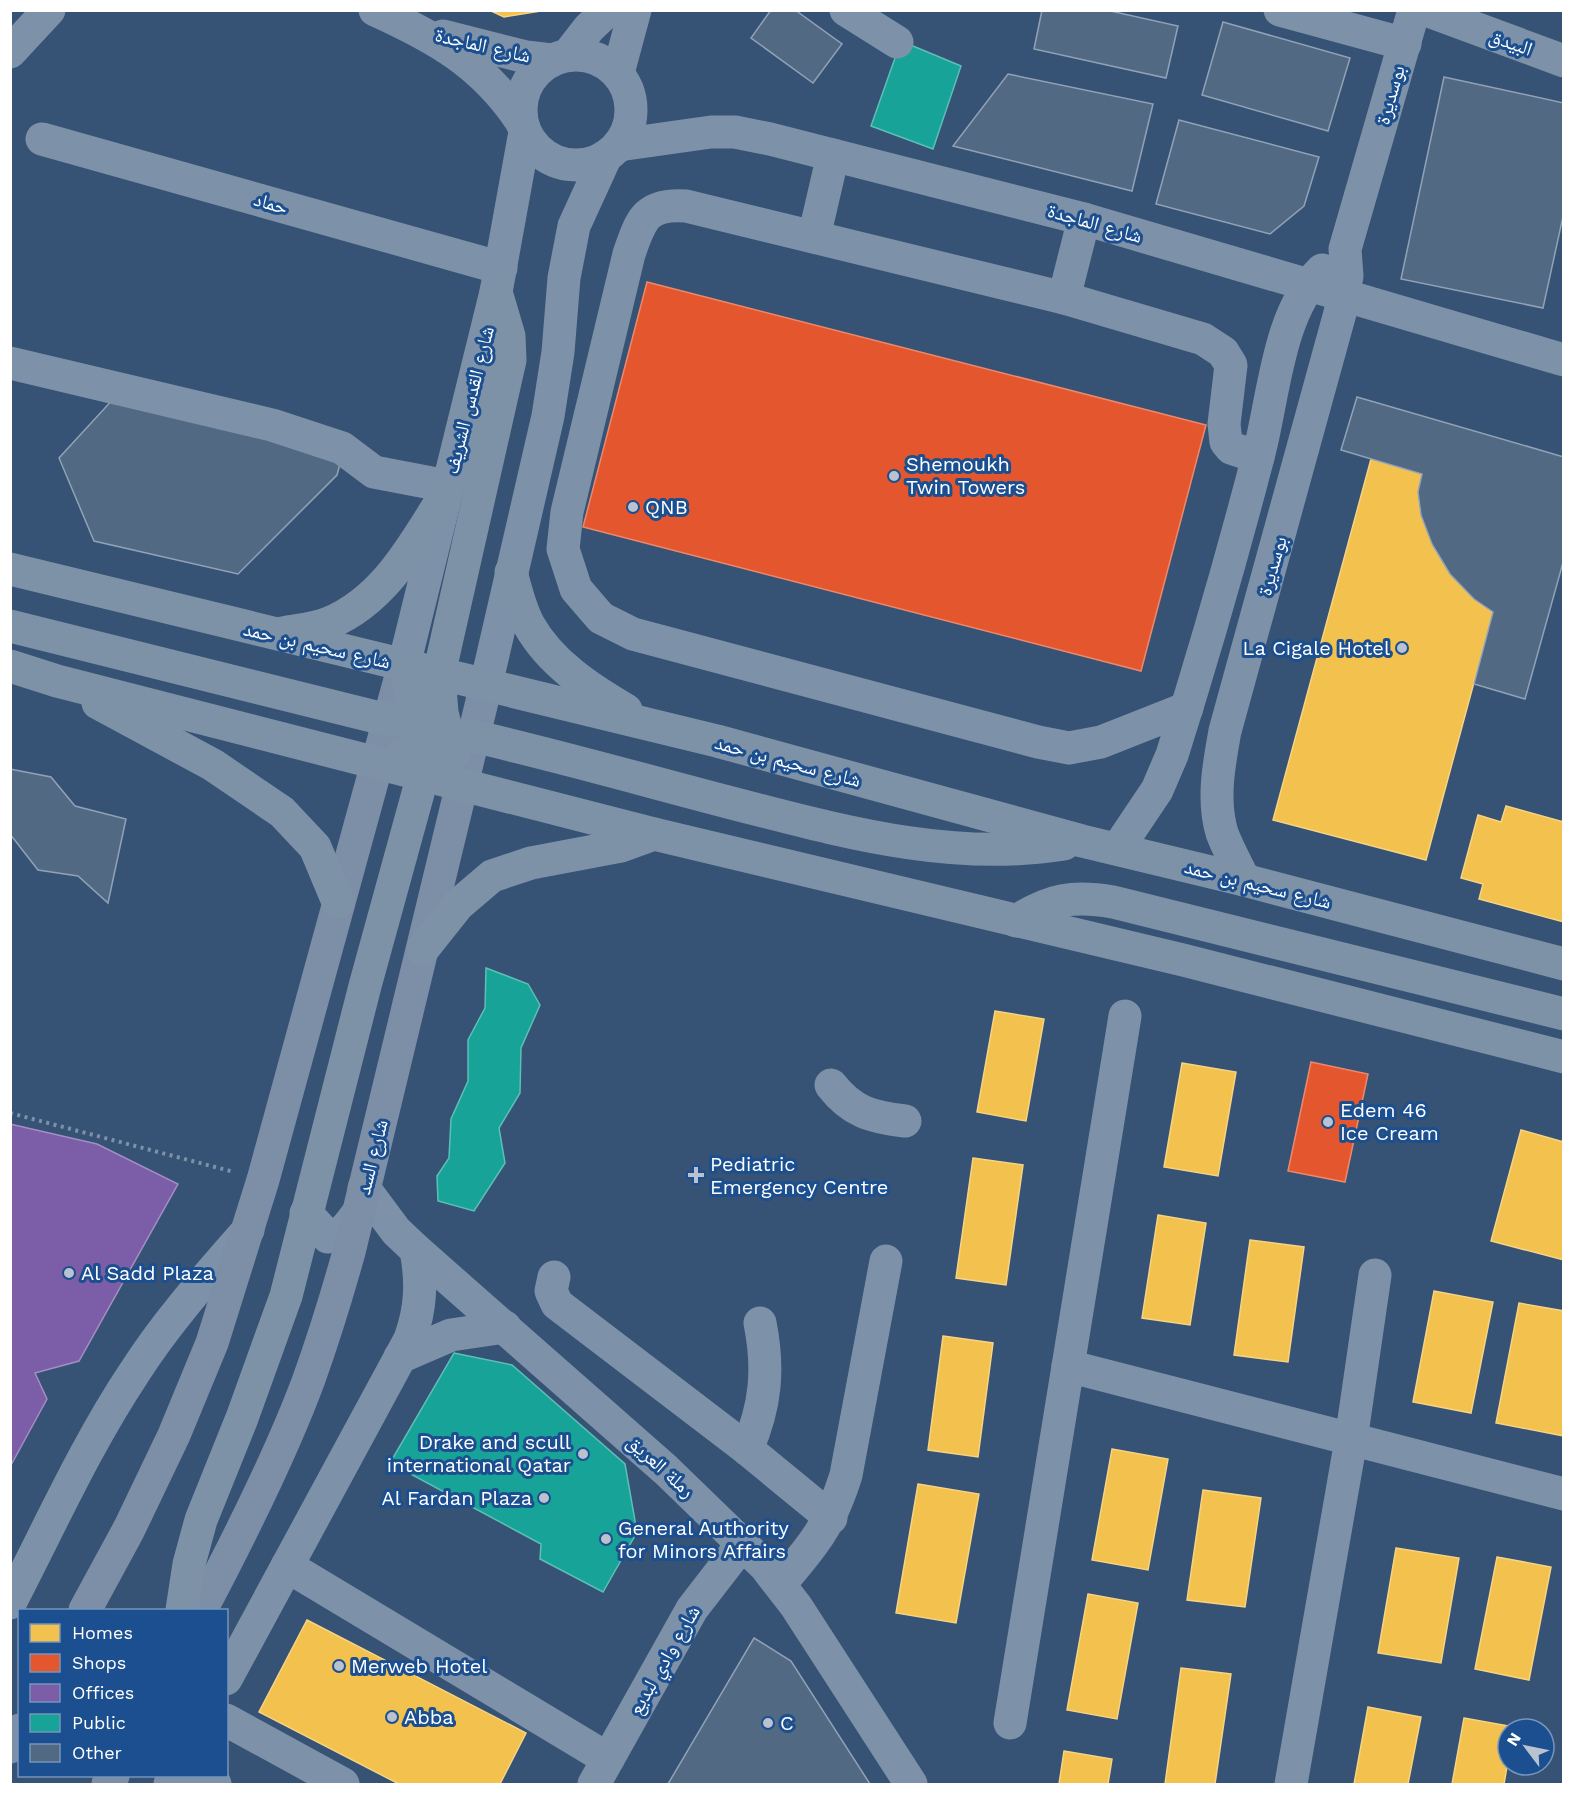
<svg xmlns="http://www.w3.org/2000/svg" width="1574" height="1795" font-family="'Work Sans','Noto Naskh Arabic',sans-serif">
	<style>
		.homes { fill: #f2c14e; stroke: #f6d483; stroke-width: 1.5 }
		.shops { fill: #e4572e; stroke: #ec896d; stroke-width: 1.5 }
		.offices { fill: #7b5ea7; stroke: #a38ec1; stroke-width: 1.5 }
		.public { fill: #17a398; stroke: #5dbfb7; stroke-width: 1.5 }
		.building { fill: #526984; stroke: #92a2b6; stroke-width: 1.5 }
		.lines { fill: none; stroke-linecap: round; stroke-linejoin: round }
		.path { stroke: #7d92a8; stroke-width: 4; stroke-dasharray: 3 4.5; stroke-linecap: butt }
		.minor { stroke: #7d92a8; stroke-width: 33 }
		.major { stroke: #7d8ea7; stroke-width: 33 }
		.highway { stroke: #7e92a7; stroke-width: 33 }
		.poi-dot { fill: #b9c2ce; stroke: #1b4f8f; stroke-width: 2 }
		.labels { text-anchor: middle; stroke-width: 6; stroke-linejoin: round; paint-order: stroke }
		.street-label { font-size: 20px; fill: #fff; stroke: #1b4f8f }
		.poi-label { font-size: 20px; fill: #fff; stroke: #1b4f8f; text-anchor: start }
	</style>
	<rect width="100%" height="100%" fill="#365274"/>
	<g class="homes">
		<polygon points="489,10 547,10 504,17"/>
		<polygon points="1371,459 1422,474 1418,492 1421,515 1432,544 1450,574 1474,599 1493,612 1426,860 1273,820"/>
		<polygon points="1506,806 1564,822 1564,922 1479,899 1483,884 1461,878 1478,815 1501,822"/>
		<polygon points="995,1011 1044,1019 1026,1121 977,1112"/>
		<polygon points="1182,1063 1236,1072 1218,1176 1164,1167"/>
		<polygon points="1521,1130 1564,1142 1564,1260 1491,1241"/>
		<polygon points="973,1158 1023,1165 1006,1285 956,1278"/>
		<polygon points="1158,1215 1206,1223 1190,1325 1142,1318"/>
		<polygon points="1250,1240 1304,1247 1288,1362 1234,1355"/>
		<polygon points="1434,1291 1493,1302 1471,1413 1413,1402"/>
		<polygon points="1519,1303 1564,1311 1564,1436 1496,1423"/>
		<polygon points="943,1336 993,1343 978,1457 928,1450"/>
		<polygon points="1112,1449 1168,1459 1148,1570 1092,1560"/>
		<polygon points="918,1484 979,1494 956,1623 896,1613"/>
		<polygon points="1203,1490 1261,1498 1245,1607 1187,1600"/>
		<polygon points="1396,1548 1459,1558 1441,1663 1378,1653"/>
		<polygon points="1497,1557 1551,1567 1529,1680 1475,1669"/>
		<polygon points="1088,1594 1138,1603 1117,1719 1067,1710"/>
		<polygon points="307,1620 526,1733 500,1784 399,1784 259,1712"/>
		<polygon points="1181,1668 1231,1674 1215,1784 1165,1784"/>
		<polygon points="1368,1707 1421,1717 1408,1784 1354,1784"/>
		<polygon points="1464,1718 1514,1727 1508,1729 1508,1761 1504,1784 1452,1784"/>
		<polygon points="1064,1751 1112,1759 1108,1784 1059,1784"/>
	</g>
	<g class="shops">
		<polygon points="647,282 1206,425 1141,671 583,527"/>
		<polygon points="1311,1062 1368,1074 1345,1182 1288,1171"/>
	</g>
	<polygon class="offices" points="10,1124 97,1144 178,1184 79,1361 35,1373 47,1399 10,1467"/>
	<g class="public">
		<polygon points="901,41 961,66 933,149 871,126"/>
		<polygon points="486,968 528,984 540,1005 521,1048 520,1093 499,1128 505,1163 474,1211 438,1201 437,1176 449,1158 451,1119 468,1081 468,1040 485,1008"/>
		<polygon points="454,1353 512,1365 625,1464 637,1532 603,1592 540,1559 541,1544 390,1463"/>
	</g>
	<g class="building">
		<polygon points="771,10 795,10 842,44 813,83 751,38"/>
		<polygon points="1042,10 1106,10 1178,26 1166,78 1034,49"/>
		<polygon points="1223,22 1350,58 1328,131 1202,95"/>
		<polygon points="1008,74 1153,104 1132,191 953,146"/>
		<polygon points="1444,77 1564,103 1564,212 1543,308 1401,279"/>
		<polygon points="1179,120 1319,157 1304,206 1270,234 1156,204"/>
		<polygon points="115,397 343,453 337,475 238,574 94,541 59,458"/>
		<polygon points="1357,397 1564,457 1564,559 1525,699 1474,684 1493,612 1474,599 1450,574 1432,544 1421,515 1418,492 1422,474 1341,450"/>
		<polygon points="10,769 51,777 75,806 126,819 108,903 78,876 38,870 10,834"/>
		<polygon points="754,1638 791,1661 870,1784 668,1784"/>
	</g>
	<g class="lines">
		<polyline class="path" points="10,1113 234,1172"/>
		<g class="minor">
			<path d="M 375,10 C 437,38 483,64 521,121"/>
			<polyline points="846,10 897,42"/>
			<polyline points="1280,10 1405,44"/>
			<polyline points="1426,10 1564,61"/>
			<polyline points="443,36 526,57 552,60"/>
			<polyline points="10,52 49,10"/>
			<circle cx="576" cy="110" r="55"/>
			<polyline points="568,55 589,28 608,10"/>
			<polyline points="618,73 635,10"/>
			<polyline points="42,139 501,268"/>
			<polyline points="619,145 711,132 735,132 770,139 1084,219 1564,360"/>
			<polyline points="814,237 833,155"/>
			<polyline points="1064,298 1084,219"/>
			<polyline points="10,363 272,425 342,448 374,472 447,486"/>
			<polyline points="404,665 496,292 525,132"/>
			<polyline points="486,685 548,416 558,352 564,278 574,226 606,156"/>
			<path d="M 1187,708 L 1101,742 L 1069,748 L 1038,742 L 633,634 L 601,618 L 576,589 L 563,549 L 567,512 L 629,254 C 641,219 646,203 686,206 L 1064,298 L 1203,339 L 1223,352 L 1231,365 L 1224,424 L 1226,442 L 1231,448 L 1258,457"/>
			<path d="M 1118,848 L 1157,790 L 1172,755 C 1203,657 1232,557 1258,457 C 1274,398 1277,314 1322,270"/>
			<path d="M 1244,880 C 1237,865 1228,849 1222,833 C 1212,800 1219,764 1225,731 L 1340,313 L 1347,276 L 1345,249 L 1414,10"/>
			<path d="M 831,1085 C 852,1112 871,1117 905,1121"/>
			<polyline points="364,1188 396,1231 416,1250 666,1470 765,1566 796,1606 911,1784"/>
			<path d="M 306,1213 L 328,1237 C 343,1236 349,1224 358,1213"/>
			<polyline points="554,1277 551,1291 557,1304 747,1449 831,1518"/>
			<polyline points="400,1357 451,1335 505,1327"/>
			<polyline points="1068,1366 1564,1494"/>
			<path d="M 747,1449 C 766,1406 769,1368 760,1323"/>
			<polyline points="287,1566 608,1759"/>
			<path d="M 780,1584 C 813,1546 831,1524 846,1475 L 886,1261"/>
			<path d="M 10,1603 C 50,1526 86,1445 134,1373 C 167,1321 208,1276 248,1230"/>
			<path d="M 226,1679 L 410,1339 C 421,1308 422,1283 416,1250"/>
			<polyline points="226,1720 343,1784"/>
			<polyline points="1010,1723 1125,1016"/>
			<polyline points="199,1776 215,1784"/>
			<polyline points="170,1784 175,1776"/>
			<polyline points="594,1784 692,1609 743,1543"/>
			<polyline points="1291,1784 1351,1440 1375,1275"/>
		</g>
		<g class="major">
			<polyline points="85,1610 129,1529 174,1435 212,1343 263,1180 404,665"/>
			<path d="M 201,1610 C 239,1538 281,1455 309,1379 C 324,1337 337,1295 349,1252 L 486,685"/>
			<polyline points="10,1747 20,1730"/>
			<polyline points="108,1784 113,1776"/>
		</g>
		<g class="highway">
			<polyline points="10,569 717,741 1082,841 1244,880 1564,964"/>
			<path d="M 511,572 C 516,590 520,609 529,625 C 550,663 590,689 626,710"/>
			<polyline points="10,626 388,720 420,719 441,713"/>
			<path d="M 283,633 C 298,630 315,629 329,623 C 385,600 414,544 445,495"/>
			<polyline points="10,666 57,681 654,834 1183,960 1564,1057"/>
			<polyline points="98,703 213,765 282,812 315,847 338,902"/>
			<path d="M 403,753 L 448,738 L 473,736 C 568,758 661,785 755,809 C 855,835 960,861 1064,844"/>
			<polyline points="453,754 442,713 439,674 510,360 509,336 496,292"/>
			<path d="M 1016,921 C 1051,899 1073,895 1113,902 L 1564,1014"/>
			<polyline points="423,949 458,905 492,876 531,863 621,846 654,834"/>
			<path d="M 182,1610 L 189,1564 L 201,1520 L 242,1418 L 286,1296 L 365,986 L 423,775 C 424,735 415,703 404,665"/>
		</g>
	</g>
	<g class="poi-dot">
		<circle cx="894" cy="476" r="6"/>
		<circle cx="633" cy="507" r="6"/>
		<circle cx="1402" cy="648" r="6"/>
		<circle cx="1328" cy="1122" r="6"/>
		<path d="M693 1166h6v6h6v6h-6v6h-6v-6h-6v-6h6z"/>
		<circle cx="69" cy="1273" r="6"/>
		<circle cx="583" cy="1454" r="6"/>
		<circle cx="544" cy="1498" r="6"/>
		<circle cx="606" cy="1539" r="6"/>
		<circle cx="339" cy="1666" r="6"/>
		<circle cx="392" cy="1717" r="6"/>
		<circle cx="768" cy="1723" r="6"/>
	</g>
	<g class="labels">
		<g class="street-label">
			<text transform="translate(1511 42) rotate(20)" y="7">البيدق</text>
			<text transform="translate(483 45) rotate(13)" y="7">شارع الماجدة</text>
			<text transform="translate(1390 95) rotate(-74)" y="7">بوسديرة</text>
			<text transform="translate(271 203) rotate(16)" y="7">حماد</text>
			<text transform="translate(1095 223) rotate(16)" y="7">شارع الماجدة</text>
			<text transform="translate(469 400) rotate(-76)" y="7">شارع القدس الشريف</text>
			<text transform="translate(1272 566) rotate(-74)" y="7">بوسديرة</text>
			<text transform="translate(317 645) rotate(13)" y="7">شارع سحيم بن حمد</text>
			<text transform="translate(788 761) rotate(15)" y="7">شارع سحيم بن حمد</text>
			<text transform="translate(1258 884) rotate(14)" y="7">شارع سحيم بن حمد</text>
			<text transform="translate(372 1157) rotate(-76)" y="7">شارع السد</text>
			<text transform="translate(661 1466) rotate(42)" y="7">رملة العريق</text>
			<text transform="translate(664 1660) rotate(-60)" y="7">شارع وادي لبديع</text>
		</g>
		<g class="poi-label">
			<text x="906" y="471">Shemoukh<tspan x="906" dy="23">Twin Towers</tspan></text>
			<text x="645" y="514">QNB</text>
			<text x="1390" y="655" text-anchor="end">La Cigale Hotel</text>
			<text x="1340" y="1117">Edem 46<tspan x="1340" dy="23">Ice Cream</tspan></text>
			<text x="710" y="1171">Pediatric<tspan x="710" dy="23">Emergency Centre</tspan></text>
			<text x="81" y="1280">Al Sadd Plaza</text>
			<text x="571" y="1449" text-anchor="end">Drake and scull<tspan x="571" dy="23">international Qatar</tspan></text>
			<text x="532" y="1505" text-anchor="end">Al Fardan Plaza</text>
			<text x="618" y="1535">General Authority<tspan x="618" dy="23">for Minors Affairs</tspan></text>
			<text x="351" y="1673">Merweb Hotel</text>
			<text x="404" y="1724">Abba</text>
			<text x="780" y="1730">C</text>
		</g>
	</g>
	<rect width="1574" height="1795" fill="none" stroke="#ffffff" stroke-width="24"/>
	<rect x="18" y="1609" width="210" height="168" fill="#1b4f8f" stroke="#7695bc" stroke-width="1.5"/>
	<rect x="30" y="1624" width="30" height="18" fill="#f2c14e" stroke="#7695bc" stroke-width="1.5"/>
	<text x="72" y="1639" font-size="18" fill="#ffffff">Homes</text>
	<rect x="30" y="1654" width="30" height="18" fill="#e4572e" stroke="#7695bc" stroke-width="1.5"/>
	<text x="72" y="1669" font-size="18" fill="#ffffff">Shops</text>
	<rect x="30" y="1684" width="30" height="18" fill="#7b5ea7" stroke="#7695bc" stroke-width="1.5"/>
	<text x="72" y="1699" font-size="18" fill="#ffffff">Offices</text>
	<rect x="30" y="1714" width="30" height="18" fill="#17a398" stroke="#7695bc" stroke-width="1.5"/>
	<text x="72" y="1729" font-size="18" fill="#ffffff">Public</text>
	<rect x="30" y="1744" width="30" height="18" fill="#526984" stroke="#7695bc" stroke-width="1.5"/>
	<text x="72" y="1759" font-size="18" fill="#ffffff">Other</text>
	<g transform="translate(1526 1747) rotate(302)"><circle r="28" fill="#1b4f8f" stroke="#7695bc" stroke-width="1.5"/>
	<path d="M0-4.5L10 22L0 15L-10 22Z" fill="#b9c2ce"/>
	<text y="-9" font-size="16" font-weight="bold" text-anchor="middle" fill="#ffffff">N</text>
	</g>
</svg>
